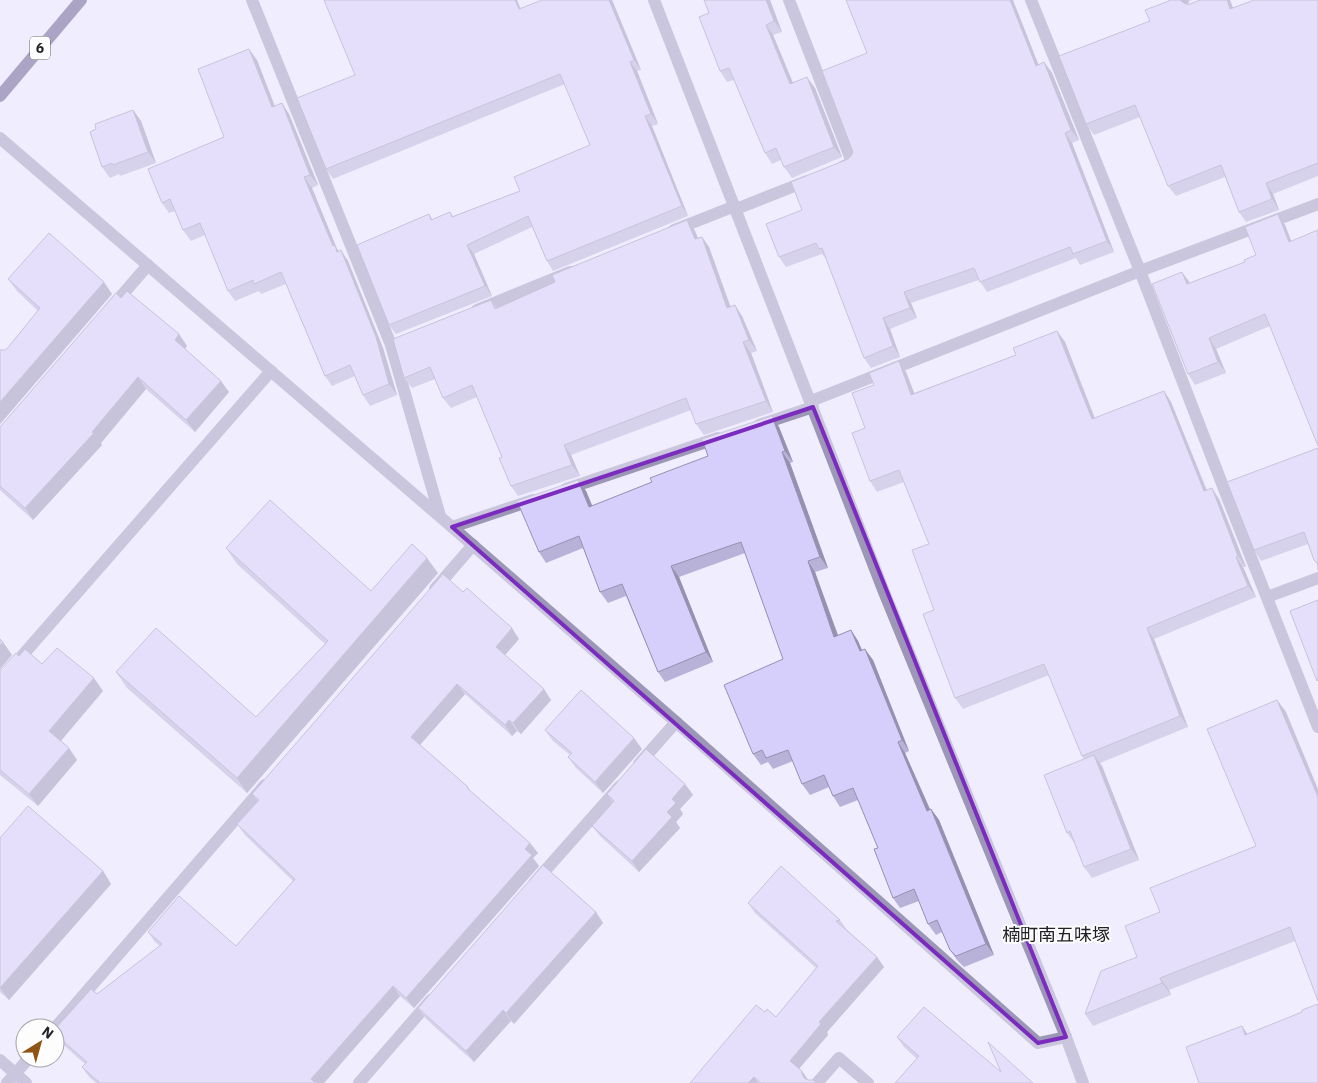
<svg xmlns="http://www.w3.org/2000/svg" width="1318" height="1083" font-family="'IBM Plex Sans','Noto Sans JP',sans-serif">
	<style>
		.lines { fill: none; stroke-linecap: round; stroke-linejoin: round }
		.street { stroke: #9c97b6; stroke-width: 12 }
		.primary { stroke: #594d82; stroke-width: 12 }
		.wall { fill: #b9b2d8 }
		.shaded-wall { fill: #9691b0 }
		.building { fill: #d7cffb; stroke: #9691b0 }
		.marked { fill: none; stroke: #7b2cbf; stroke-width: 4; stroke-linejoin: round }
		.labels { text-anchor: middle; stroke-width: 4; stroke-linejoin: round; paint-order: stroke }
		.shield { fill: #fdfdfd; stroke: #646367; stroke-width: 1 }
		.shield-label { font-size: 14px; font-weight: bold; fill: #222127 }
		.quarter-label { font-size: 18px; fill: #222127; stroke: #fdfdfd }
	</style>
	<rect width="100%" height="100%" fill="#f0edfe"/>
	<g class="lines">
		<g class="street">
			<polyline points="252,0 391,345 440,516"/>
			<polyline points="654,0 884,592 1066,1037 1083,1083"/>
			<polyline points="789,0 852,162 842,167"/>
			<polyline points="1031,0 1140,271 1226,494 1318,727"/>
			<polyline points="0,138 452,527 676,722 1038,1043 1066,1037"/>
			<polyline points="736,209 807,181"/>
			<polyline points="674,230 735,206"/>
			<polyline points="110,309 148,265"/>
			<polyline points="477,310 570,272"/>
			<polyline points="811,401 1140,271 1318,204"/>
			<polyline points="759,425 813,407"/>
			<polyline points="566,489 718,438"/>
			<polyline points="452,527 533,500"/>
			<polyline points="435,589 473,545"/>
			<polyline points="1267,597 1318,578"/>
			<polyline points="0,681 271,371"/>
			<polyline points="639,764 676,722"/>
			<polyline points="535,882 620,786"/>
			<polyline points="55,1028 265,785"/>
			<polyline points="0,1060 26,1083"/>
			<polyline points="7,1083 29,1058"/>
			<polyline points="359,1083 431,1000"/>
			<polyline points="817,1083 839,1058 868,1083"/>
		</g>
		<polyline class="primary" points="0,96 81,0"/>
	</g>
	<g class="wall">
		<polygon points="612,0 641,70 637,71 658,124 652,126 688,216 553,271 547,261 532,227 474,254 492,296 396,334 389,325 429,214 433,220 450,212 453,216 520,191 590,145 565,84 333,179 326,169 521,9"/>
		<polygon points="704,0 770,0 782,32 773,35 793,83 815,88 842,157 792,178 784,167 781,160 772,164 765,153 734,80 727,82 720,71 709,13"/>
		<polygon points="1169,0 1193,0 1189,1 1188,4 1233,8 1318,0 1318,176 1273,194 1279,210 1246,222 1239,212 1225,177 1176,196 1168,186 1140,117 1094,135 1086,124 1150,21 1169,1"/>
		<polygon points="257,60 275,106 289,114 318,185 312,188 337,249 348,261 383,348 397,395 370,406 363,395 355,376 332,386 325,376 286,284 261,294 259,291 235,301 228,291 205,235 191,241 183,230 175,211 169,213 162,203 224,137"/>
		<polygon points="1044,62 1052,73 1079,140 1072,143 1114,252 1080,265 1076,258 987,292 979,280 911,303 917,318 890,329 900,357 871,368 864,358 826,259 822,254 786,267 779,257 802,210 848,159"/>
		<polygon points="133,110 141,121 156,163 120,176 119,174 110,178 102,167 96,129"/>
		<polygon points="1278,214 1285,225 1291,241 1270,326 1216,349 1226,373 1195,385 1188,374 1190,283 1245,262 1256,255"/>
		<polygon points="687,220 695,231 698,238 702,237 709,247 730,307 742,316 757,351 751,353 773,412 704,435 696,424 691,410 571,455 580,476 518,496 511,486 502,457 477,397 451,408 443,398 435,379 412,388 404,378 491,300 497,308 555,282"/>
		<polygon points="8,279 112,294 0,424 0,350 6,350 38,311 17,291"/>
		<polygon points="121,298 179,334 187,346 185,349 229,392 195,432 146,389 101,443 102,445 33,520 0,490 0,427"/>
		<polygon points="1057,331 1065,342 1095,418 1164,391 1171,402 1207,490 1219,499 1246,567 1243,567 1256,597 1154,639 1188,727 1100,763 1102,766 1139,860 1092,878 1084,867 1075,844 1067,833 1084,759 1082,756 1049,675 963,709 955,698 934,610 929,544 904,482 877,492 870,481 865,428 874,385 899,361 906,372 914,393 1016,355"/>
		<polygon points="772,416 779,427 793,462 790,463 828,568 815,572 838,635 851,630 858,641 862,650 873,660 909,751 905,753 930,809 931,809 939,820 994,955 964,967 957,960 950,950 942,932 936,935 928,924 919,901 900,908 893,898 878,848 858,800 840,807 833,796 829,787 810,795 802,784 793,761 773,769 768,762 761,765 753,754 783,659 745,553 679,577 713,662 665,682 658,672 626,596 608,603 600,592 583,548 546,563 539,552 578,480 586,491 592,506 652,482 708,456"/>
		<polygon points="1318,448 1318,566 1314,560 1308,544 1261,561 1254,550"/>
		<polygon points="226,548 371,591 438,573 247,793 127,688 116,672 256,717 325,644 237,564"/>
		<polygon points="463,592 519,639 505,655 551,700 521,734 517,731 512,736 465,694 420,745 468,787 471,792 530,843 538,853 533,858 539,866 414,1008 400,996 324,1083 96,1083 89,1077 82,1067 85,1064 60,1042 55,1036 55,1034 97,994 160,946 155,942 148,932 236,946 293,881 245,835 237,824 258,802 252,794"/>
		<polygon points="19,656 42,664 103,691 61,741 69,748 77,760 38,806 0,775 0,670"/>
		<polygon points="1277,700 1286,712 1295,941 1169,990 1171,995 1093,1026 1085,1014 1137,957 1160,912 1256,846"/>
		<polygon points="545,730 642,749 603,793 576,768 568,757 570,755 553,741"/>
		<polygon points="685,784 693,795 680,809 683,814 676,822 680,828 639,872 600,836 592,826 613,803 607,794"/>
		<polygon points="0,838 103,871 111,884 9,1000 0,992"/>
		<polygon points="748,903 840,920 847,930 877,957 884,967 827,1032 828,1035 799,1069 808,1080 816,1083 690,1083 765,1012 776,1017 816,968 755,913"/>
		<polygon points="596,912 603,923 514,1024 511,1021 474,1062 426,1019 418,1008"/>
		<polygon points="897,1037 1001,1072 917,1059 904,1047"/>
	</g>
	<g class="shaded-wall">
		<polygon points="515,0 517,0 525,19 519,9"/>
		<polygon points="609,0 612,0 641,70 634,60"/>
		<polygon points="766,0 770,0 782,32 774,21"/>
		<polygon points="1010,0 1013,0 1043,76 1036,66"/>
		<polygon points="1181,0 1188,0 1189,1 1187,6 1182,2"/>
		<polygon points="1227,0 1230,0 1238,20 1230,9"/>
		<polygon points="766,25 773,35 798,95 790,84"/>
		<polygon points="249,49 257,60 279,118 272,107"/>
		<polygon points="630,62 637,71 658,124 651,114"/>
		<polygon points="1044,62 1052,73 1079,140 1071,130"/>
		<polygon points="807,77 815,88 842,157 834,147"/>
		<polygon points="282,103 289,114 318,185 310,175"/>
		<polygon points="133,110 141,121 156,163 148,152"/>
		<polygon points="645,116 652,126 688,216 682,206"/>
		<polygon points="1065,133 1072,143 1114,252 1107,241"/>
		<polygon points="304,177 312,188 337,249 342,256 345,262 333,246"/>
		<polygon points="1266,183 1273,194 1279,210 1272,199"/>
		<polygon points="1278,214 1285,225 1296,253 1289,242"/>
		<polygon points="687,220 695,231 702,250 695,239"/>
		<polygon points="702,237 709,247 735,319 727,308"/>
		<polygon points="467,245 474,254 492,296 485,286"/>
		<polygon points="341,250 348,261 383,348 397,395 389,384"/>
		<polygon points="1182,272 1190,283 1187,284"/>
		<polygon points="104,282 112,294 0,424 0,402"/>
		<polygon points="904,292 911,303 917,318 910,308"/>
		<polygon points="735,305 742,316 757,351 749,340"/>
		<polygon points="883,318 890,329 900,357 893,346"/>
		<polygon points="1057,331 1065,342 1099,430 1092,419"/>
		<polygon points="179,334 187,346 183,351 175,340"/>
		<polygon points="1209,338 1216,349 1226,373 1218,362"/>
		<polygon points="743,342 751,353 773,412 766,401"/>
		<polygon points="899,361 906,372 919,405 911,395"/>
		<polygon points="138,377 146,389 101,443 102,445 33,520 25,508 92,432"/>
		<polygon points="221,381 229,392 195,432 186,420"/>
		<polygon points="1164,391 1171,402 1211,502 1204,491"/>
		<polygon points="772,416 779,427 793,462 785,451"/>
		<polygon points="564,445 571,455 580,476 572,465"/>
		<polygon points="782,452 790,463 828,568 820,557"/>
		<polygon points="578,480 586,491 597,517 589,507"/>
		<polygon points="1212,488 1219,499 1246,567 1238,556"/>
		<polygon points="1236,557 1243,567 1256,597 1248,586"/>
		<polygon points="427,558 438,573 247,793 237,778"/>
		<polygon points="808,561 815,572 842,647 834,637"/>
		<polygon points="671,566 679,577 713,662 706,652"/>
		<polygon points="512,628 519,639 503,657 496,647"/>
		<polygon points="1147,628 1154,639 1188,727 1180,716"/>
		<polygon points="851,630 858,641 867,662 860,651"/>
		<polygon points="3,642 12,655 0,669 0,646"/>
		<polygon points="865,649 873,660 909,751 902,740"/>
		<polygon points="94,678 103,691 58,744 49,731"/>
		<polygon points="457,684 465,694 418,747 411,737"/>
		<polygon points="544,689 551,700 521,734 513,723"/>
		<polygon points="1277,700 1286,712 1318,789 1318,797"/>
		<polygon points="509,720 517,731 512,736 505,725"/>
		<polygon points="634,738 642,749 603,793 595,782"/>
		<polygon points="898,742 905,753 935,821 927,811"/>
		<polygon points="69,748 77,760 38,806 29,794"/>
		<polygon points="1094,755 1102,766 1139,860 1131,849"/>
		<polygon points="685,784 693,795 680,809 683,814 676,822 680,828 639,872 632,861 667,812 672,799"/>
		<polygon points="931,809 939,820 994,955 986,944"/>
		<polygon points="530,843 538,853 533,858 539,866 414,1008 406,998"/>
		<polygon points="103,871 111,884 9,1000 0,988"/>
		<polygon points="596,912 603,923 514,1024 506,1013"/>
		<polygon points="877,957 884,967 827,1032 828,1035 797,1071 790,1061 819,1022"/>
		<polygon points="1160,978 1169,990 1171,995 1162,983"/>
		<polygon points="393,986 400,996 324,1083 314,1083 311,1079"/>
		<polygon points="503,1010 511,1021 474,1062 466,1051"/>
		<polygon points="1242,1026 1250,1038 1245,1035"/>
		<polygon points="802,1071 809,1081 807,1083 802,1074"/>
		<polygon points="754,1077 758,1083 748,1083"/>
	</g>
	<g class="building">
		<polygon points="324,0 515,0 519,9 542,0 609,0 634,60 630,62 651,114 645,116 682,206 547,261 528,216 467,245 485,286 389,325 357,245 429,214 431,220 450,212 452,217 520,191 514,177 590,145 560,74 326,169 297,98 355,75"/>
		<polygon points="704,0 766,0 774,21 766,25 790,84 807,77 834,147 784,167 776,148 765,153 729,68 720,71 699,17 709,13"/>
		<polygon points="846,0 1010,0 1036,66 1044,62 1071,130 1065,133 1107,241 1073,254 1070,247 980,282 974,268 904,292 910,308 883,318 893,346 864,358 822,248 819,249 816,243 779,257 766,224 802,210 791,182 848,159 851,156 853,152 822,71 867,53"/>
		<polygon points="1169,0 1181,0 1182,2 1186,4 1190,4 1200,0 1227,0 1230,9 1254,0 1318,0 1318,163 1266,183 1272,199 1239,212 1221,165 1168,186 1135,105 1086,124 1059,56 1150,21 1145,10 1169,1"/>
		<polygon points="249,49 272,107 282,103 310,175 304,177 333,246 335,245 337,252 341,250 376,337 389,384 363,395 350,365 325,376 281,272 254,284 253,280 228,291 200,223 183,230 170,199 162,203 148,169 224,137 198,69"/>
		<polygon points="133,110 148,152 113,165 112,163 102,167 90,132 96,129 95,124"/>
		<polygon points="1278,214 1289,242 1318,230 1318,446 1265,314 1209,338 1218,362 1188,374 1152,284 1182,272 1187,284 1245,262 1244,260 1256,255 1245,227"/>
		<polygon points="687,220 695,239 702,237 727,308 735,305 749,340 743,342 766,401 696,424 686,398 564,445 572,465 511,486 499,458 502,457 472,385 443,398 430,367 404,378 393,339 491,300 495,309 555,282 552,275"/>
		<polygon points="49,233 104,282 0,402 0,350 6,350 40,308 8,279"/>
		<polygon points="127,291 179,334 175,340 221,381 186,420 138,377 92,432 94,433 25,508 0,486 0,427 116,293 121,298"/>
		<polygon points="1057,331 1092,419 1164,391 1204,491 1212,488 1238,556 1236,557 1248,586 1147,628 1180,716 1082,756 1044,664 955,698 923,614 934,610 912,550 929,544 899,470 870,481 852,433 865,428 852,393 874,385 869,373 899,361 911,395 1016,355 1013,348"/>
		<polygon points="772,416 785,451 782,452 820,557 808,561 834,637 851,630 860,651 865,649 902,740 898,742 927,811 931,809 986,944 956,956 950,950 937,920 928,924 914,889 893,898 874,849 878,848 853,788 833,796 824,775 802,784 788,750 766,758 762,750 753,754 724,685 783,659 741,542 671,566 706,652 658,672 622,584 600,592 579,536 539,552 517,501 578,480 589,507 652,482 650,478 708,456 702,439"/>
		<polygon points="1318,448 1318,570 1318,564 1314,560 1304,532 1254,550 1227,482"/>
		<polygon points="270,500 371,591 412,544 427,558 237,778 116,672 156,628 256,717 328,641 226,548"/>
		<polygon points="443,574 463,592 467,588 512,628 496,647 544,689 513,723 509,720 505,725 457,684 411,737 468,787 467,788 530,843 525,849 532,855 406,998 393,986 311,1079 316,1083 100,1083 82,1067 87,1062 55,1034 55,1029 91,989 97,994 162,944 148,932 179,896 236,946 295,879 237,824 259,800 252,794"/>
		<polygon points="1318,600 1318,680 1317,681 1290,611"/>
		<polygon points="0,639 3,642 0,646"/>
		<polygon points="57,648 94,678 49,731 69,748 29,794 0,770 0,670 16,653 19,656 25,649 42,664"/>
		<polygon points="581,690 634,738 595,782 568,757 572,753 545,730"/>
		<polygon points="1277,700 1318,797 1318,1001 1290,927 1160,978 1162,983 1085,1014 1101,971 1137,957 1125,926 1160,912 1150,888 1256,846 1207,729"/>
		<polygon points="646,749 685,784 672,799 676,803 667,812 672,817 632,861 592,826 614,801 607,794"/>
		<polygon points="1094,755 1131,849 1084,867 1070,831 1067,833 1044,775"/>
		<polygon points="28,806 103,871 0,988 0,838"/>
		<polygon points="543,865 596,912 506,1013 503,1010 466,1051 418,1008"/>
		<polygon points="781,866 840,920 836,921 877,957 819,1022 821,1024 790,1061 802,1071 802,1074 804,1078 808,1080 813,1080 816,1083 761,1083 754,1077 748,1083 690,1083 756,1005 765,1012 767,1009 776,1017 818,966 748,903"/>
		<polygon points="1318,1004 1318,1083 1199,1083 1186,1047 1242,1026 1245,1035 1302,1012 1302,1010"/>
		<polygon points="924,1007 1001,1072 988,1042 1033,1083 895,1083 919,1056 897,1037"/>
	</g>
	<path d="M0 0H1318V1083H0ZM 813,407 L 1066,1037 L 1038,1043 L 452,527 Z" fill="#f0edfe" fill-opacity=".55" fill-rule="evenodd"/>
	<path class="marked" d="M 813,407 L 1066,1037 L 1038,1043 L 452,527 Z"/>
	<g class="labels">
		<rect class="shield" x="30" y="36.5" width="20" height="23" rx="4"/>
		<g class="shield-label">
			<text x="40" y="53">6</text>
		</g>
		<g class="quarter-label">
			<text x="1056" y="941">楠町南五味塚</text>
		</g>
	</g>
	<g transform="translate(40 1043) rotate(37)"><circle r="24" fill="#fdfdfd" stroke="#a5a5a7"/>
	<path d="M0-4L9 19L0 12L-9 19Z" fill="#8f5314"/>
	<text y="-8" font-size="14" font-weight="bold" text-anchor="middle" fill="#222127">N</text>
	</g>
</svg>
